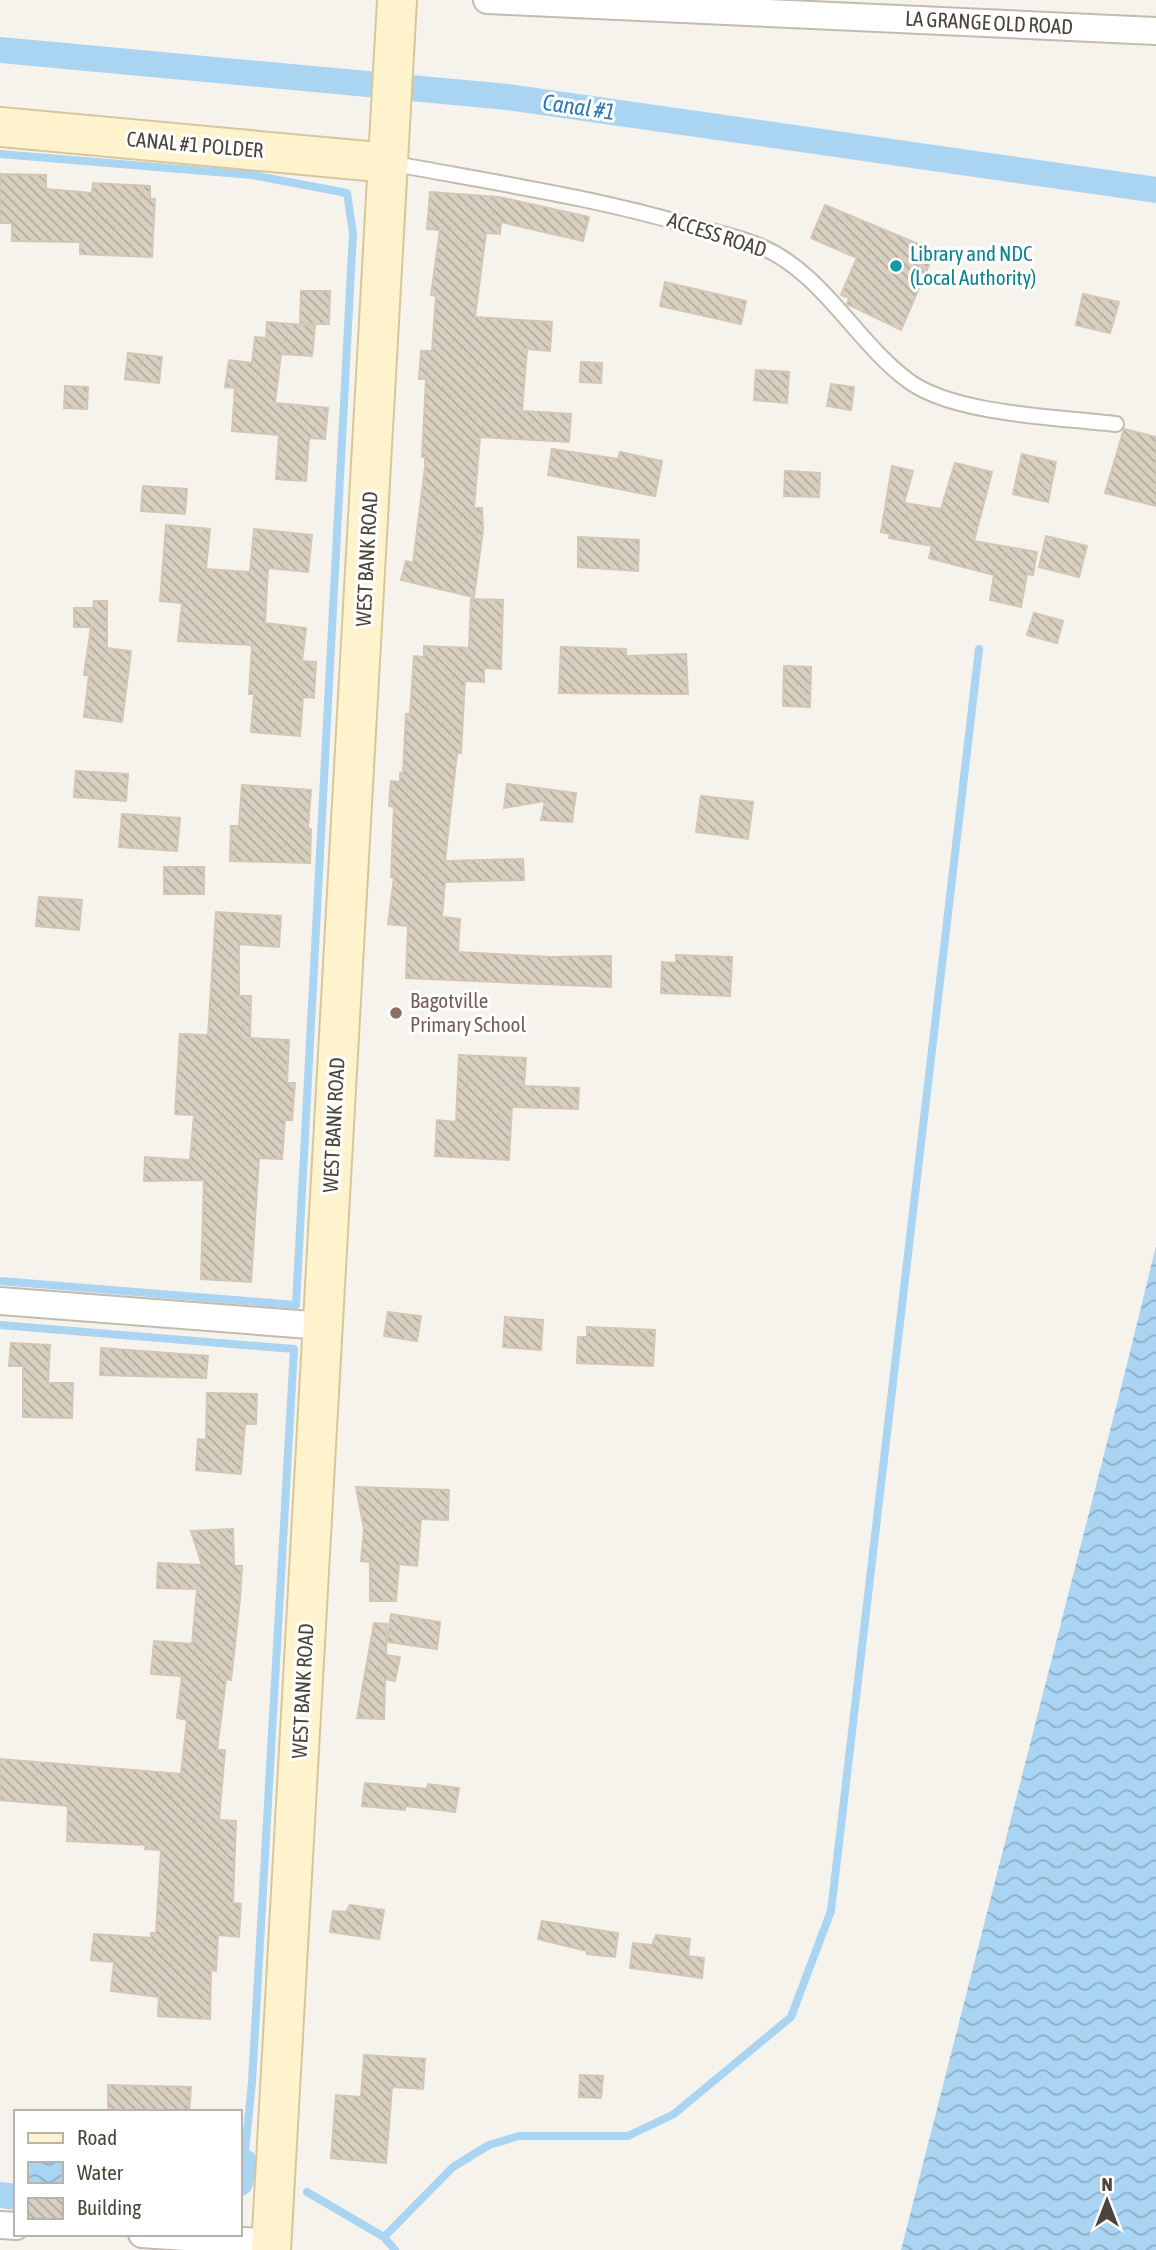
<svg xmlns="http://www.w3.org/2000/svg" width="1156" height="2250" font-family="'Asap Condensed',sans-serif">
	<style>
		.water { fill: url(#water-waves) }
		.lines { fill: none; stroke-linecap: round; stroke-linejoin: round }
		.stream { stroke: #a9d4f2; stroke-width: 8 }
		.canal { stroke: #a9d4f2; stroke-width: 26 }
		.building { fill: url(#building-back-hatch); stroke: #d3c7b4; stroke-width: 2 }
		.lane-casing { stroke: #c2bbae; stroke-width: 18 }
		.street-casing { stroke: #c2bbae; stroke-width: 30 }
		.secondary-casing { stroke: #d6c79b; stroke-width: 42 }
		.lane { stroke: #fff; stroke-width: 14 }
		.street { stroke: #fff; stroke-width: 26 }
		.secondary { stroke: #fff3cd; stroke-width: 38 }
		.culture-dot { fill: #0f9aa8; stroke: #fff; stroke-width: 2.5 }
		.education-dot { fill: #8d6e63; stroke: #fff; stroke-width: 2.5 }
		.labels { text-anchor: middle; stroke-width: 6; stroke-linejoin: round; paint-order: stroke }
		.street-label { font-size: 21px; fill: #4b4439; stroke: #fff }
		.culture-label { font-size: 21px; fill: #0d838f; stroke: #fff; text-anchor: start }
		.education-label { font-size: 21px; fill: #785e54; stroke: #fff; text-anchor: start }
		.water-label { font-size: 23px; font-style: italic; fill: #2e7ab2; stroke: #fff }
	</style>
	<defs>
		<pattern id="water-waves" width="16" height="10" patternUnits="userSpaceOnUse" patternTransform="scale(1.75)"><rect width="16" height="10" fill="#a9d4f2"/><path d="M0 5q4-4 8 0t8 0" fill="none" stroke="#8caec5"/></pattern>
		<pattern id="building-back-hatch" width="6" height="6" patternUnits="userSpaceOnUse" patternTransform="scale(1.75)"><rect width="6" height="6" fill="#d8cfc1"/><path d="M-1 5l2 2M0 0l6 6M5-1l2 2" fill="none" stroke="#b1aa9e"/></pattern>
	</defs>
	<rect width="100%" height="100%" fill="#f6f3ec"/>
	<polygon class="water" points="1156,1246 1156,2250 901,2250 1127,1364"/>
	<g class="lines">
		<g class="stream">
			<polyline points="0,154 252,175 347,193 353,233 296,1305 0,1281"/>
			<polyline points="0,1325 294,1349 252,2082 244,2162"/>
			<polyline points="307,2192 384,2237 395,2250"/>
			<polyline points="384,2237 453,2167 489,2145 519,2136 628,2136 674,2114 791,2017 831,1911 979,649"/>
		</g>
		<g class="canal">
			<polyline points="0,50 508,97 1156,190"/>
			<polyline points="240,2183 244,2162"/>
			<polyline points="0,2195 16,2197"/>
		</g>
	</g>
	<g class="building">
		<polygon points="0,174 46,175 46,189 92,193 93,183 150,186 150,199 155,199 152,257 80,254 80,242 12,241 12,223 0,223"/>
		<polygon points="430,192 499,197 589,217 583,241 501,222 500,234 486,233 475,317 552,322 550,351 527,349 522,411 571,414 569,442 480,437 474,508 482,508 483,529 474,597 401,580 406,561 413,563 425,467 425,457 422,457 426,379 419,379 421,351 432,351 436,296 431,295 440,230 427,229"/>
		<polygon points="825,205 935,251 901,330 847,304 849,298 841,295 857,258 811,238"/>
		<polygon points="665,282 746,301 741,324 660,306"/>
		<polygon points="301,291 330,291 329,324 300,324"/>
		<polygon points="1083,294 1119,302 1110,333 1076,325"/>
		<polygon points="267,322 315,326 312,356 281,354 275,403 328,408 325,439 309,438 306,481 276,479 279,435 232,431 235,388 225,387 229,360 252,363 255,337 266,338"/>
		<polygon points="128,353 162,357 159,383 125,379"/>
		<polygon points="581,362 602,363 601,383 580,382"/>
		<polygon points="756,370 789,372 787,403 754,400"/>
		<polygon points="831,384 854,387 851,410 827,406"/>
		<polygon points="65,386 88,387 87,409 64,408"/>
		<polygon points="1124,429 1156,437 1156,506 1105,493"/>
		<polygon points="552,449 618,459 620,452 662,461 655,496 548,475"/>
		<polygon points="1022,454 1056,462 1048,502 1013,494"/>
		<polygon points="955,463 992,472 974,541 1037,552 1033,575 1027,574 1021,607 990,600 994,575 929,558 932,546 889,538 890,534 881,532 892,466 913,471 904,503 941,509"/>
		<polygon points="785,471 820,473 819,497 784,496"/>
		<polygon points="143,486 187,489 185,514 141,511"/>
		<polygon points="166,525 210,529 206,569 250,572 254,529 312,535 308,572 268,568 265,623 306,628 302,661 316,662 314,698 303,697 300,736 251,732 254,694 249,694 252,645 178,641 182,603 160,601"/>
		<polygon points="1046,536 1087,546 1079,577 1039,567"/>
		<polygon points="578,537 639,540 638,571 578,567"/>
		<polygon points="471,599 503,600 501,669 484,668 484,682 465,681 461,753 457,753 445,861 523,859 524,880 445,882 442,917 460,919 458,952 552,957 611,956 611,987 406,978 408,926 388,924 394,877 391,877 394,807 389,806 391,781 400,782 400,773 403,773 406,714 410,714 414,656 424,657 424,646 469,648"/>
		<polygon points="94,601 107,601 107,648 131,651 122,722 84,717 89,675 84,675 91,627 74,627 74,608 93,608"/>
		<polygon points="1034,613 1063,621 1057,643 1027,635"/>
		<polygon points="561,647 626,649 626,656 686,654 688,694 559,693"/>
		<polygon points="784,666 811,667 810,707 783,706"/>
		<polygon points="76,771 128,774 126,801 74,797"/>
		<polygon points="507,784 576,793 572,822 541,820 545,801 504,808"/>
		<polygon points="242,785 311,790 308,829 311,829 310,863 230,861 231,826 239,826"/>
		<polygon points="701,796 753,802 748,839 696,832"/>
		<polygon points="122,814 180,818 177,851 119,847"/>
		<rect x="164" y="867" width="40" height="27"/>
		<polygon points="39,897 82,900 79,930 36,926"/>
		<polygon points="216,912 281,916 279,947 239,944 239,996 251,996 250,1038 289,1040 287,1083 295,1083 292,1120 285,1120 282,1159 259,1158 251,1282 201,1279 204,1180 144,1181 145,1157 190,1160 194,1115 175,1114 180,1034 208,1035"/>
		<polygon points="676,955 732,957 730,996 661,993 662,962 676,963"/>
		<polygon points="459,1055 526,1058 524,1086 579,1088 578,1109 512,1107 509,1160 435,1156 437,1120 456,1122"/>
		<polygon points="388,1312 421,1316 417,1341 384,1336"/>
		<polygon points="505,1317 543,1320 541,1350 503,1347"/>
		<polygon points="587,1327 655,1330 653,1366 577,1363 578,1337 587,1337"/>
		<polygon points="11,1343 50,1345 48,1383 73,1383 72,1418 23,1417 23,1366 9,1366"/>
		<polygon points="101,1348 208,1356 206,1378 100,1375"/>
		<polygon points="207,1393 257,1394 256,1424 245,1424 241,1474 196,1470 198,1439 206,1440"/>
		<polygon points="356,1487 449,1490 448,1520 421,1519 417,1566 399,1564 396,1601 370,1601 370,1562 361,1561 364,1529"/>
		<polygon points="233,1529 234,1566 242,1566 240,1599 231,1680 226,1679 217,1750 225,1750 219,1820 236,1821 233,1903 241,1904 239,1937 218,1935 216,1971 211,1970 210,2019 158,2016 159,1997 111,1991 114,1962 91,1960 94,1934 151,1938 151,1933 156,1933 161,1850 145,1849 146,1845 67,1841 68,1806 0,1800 0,1759 181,1774 187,1720 177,1718 182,1676 151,1674 154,1641 192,1644 197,1589 157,1588 158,1563 202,1565 191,1531"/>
		<polygon points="391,1614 440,1622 437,1649 387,1642"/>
		<polygon points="374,1623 387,1624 386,1655 400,1657 395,1681 385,1679 384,1719 357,1718"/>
		<polygon points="365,1783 427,1789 428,1784 459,1788 455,1812 405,1806 405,1810 362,1806"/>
		<polygon points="350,1905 384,1910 379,1939 330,1932 333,1911 346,1912"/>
		<polygon points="542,1921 618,1933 615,1957 587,1954 587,1951 538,1939"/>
		<polygon points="656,1935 690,1939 688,1956 704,1958 702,1978 630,1968 633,1943 652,1945"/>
		<polygon points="364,2055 425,2059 423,2089 392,2087 386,2163 331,2158 336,2095 361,2097"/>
		<polygon points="580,2075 603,2076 601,2098 579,2097"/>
		<polygon points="108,2085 191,2087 189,2112 108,2112"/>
	</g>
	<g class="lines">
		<g class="lane-casing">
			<path id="lane" d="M 390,163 C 490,182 593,197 691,226 C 714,232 740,237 762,247 C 822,273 855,340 906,379 C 951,415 1059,417 1116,424"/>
		</g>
		<g class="street-casing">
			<g id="street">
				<polyline points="487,0 1156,31"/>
				<polyline points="0,1301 323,1326"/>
				<polyline points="0,2225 16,2226"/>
				<polyline points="142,2234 272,2243"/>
			</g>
		</g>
		<g class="secondary-casing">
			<g id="secondary">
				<polyline points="0,127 389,163"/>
				<polyline points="271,2250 397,0"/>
			</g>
		</g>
		<use href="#lane" class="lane"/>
		<use href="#street" class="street"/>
		<use href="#secondary" class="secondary"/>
	</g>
	<circle class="culture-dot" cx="896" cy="266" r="7"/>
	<circle class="education-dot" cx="396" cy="1013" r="7"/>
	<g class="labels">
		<g class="street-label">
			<text transform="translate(989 23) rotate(3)" y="7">LA GRANGE OLD ROAD</text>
			<text transform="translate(195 145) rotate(5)" y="7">CANAL #1 POLDER</text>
			<text transform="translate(717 235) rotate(18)" y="7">ACCESS ROAD</text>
			<text transform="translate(367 559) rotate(-87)" y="7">WEST BANK ROAD</text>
			<text transform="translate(334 1125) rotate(-87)" y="7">WEST BANK ROAD</text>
			<text transform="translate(303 1691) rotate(-87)" y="7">WEST BANK ROAD</text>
		</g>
		<g class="culture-label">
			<text x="910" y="261">Library and NDC<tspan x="910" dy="24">(Local Authority)</tspan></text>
		</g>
		<g class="education-label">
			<text x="410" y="1008">Bagotville<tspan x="410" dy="24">Primary School</tspan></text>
		</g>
		<g class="water-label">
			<text transform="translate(579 107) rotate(8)" y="8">Canal #1</text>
		</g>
	</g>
	<rect x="14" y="2110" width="228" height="126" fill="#ffffff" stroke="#b7b4b0" stroke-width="2"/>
	<rect x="28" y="2133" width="35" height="10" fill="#fff3cd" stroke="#b7b4b0" stroke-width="2"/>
	<text x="77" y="2145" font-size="21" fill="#4b4439">Road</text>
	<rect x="28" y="2162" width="35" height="21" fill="url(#water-waves)" stroke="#b7b4b0" stroke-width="2"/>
	<text x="77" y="2180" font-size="21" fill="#4b4439">Water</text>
	<rect x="28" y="2198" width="35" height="21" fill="url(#building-back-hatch)" stroke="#b7b4b0" stroke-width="2"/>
	<text x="77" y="2215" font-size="21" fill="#4b4439">Building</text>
	<g transform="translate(1107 2201)" stroke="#ffffff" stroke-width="5" paint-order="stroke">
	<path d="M0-5L12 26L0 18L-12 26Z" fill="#4b4439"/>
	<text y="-10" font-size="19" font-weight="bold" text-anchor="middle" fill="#4b4439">N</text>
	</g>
</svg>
